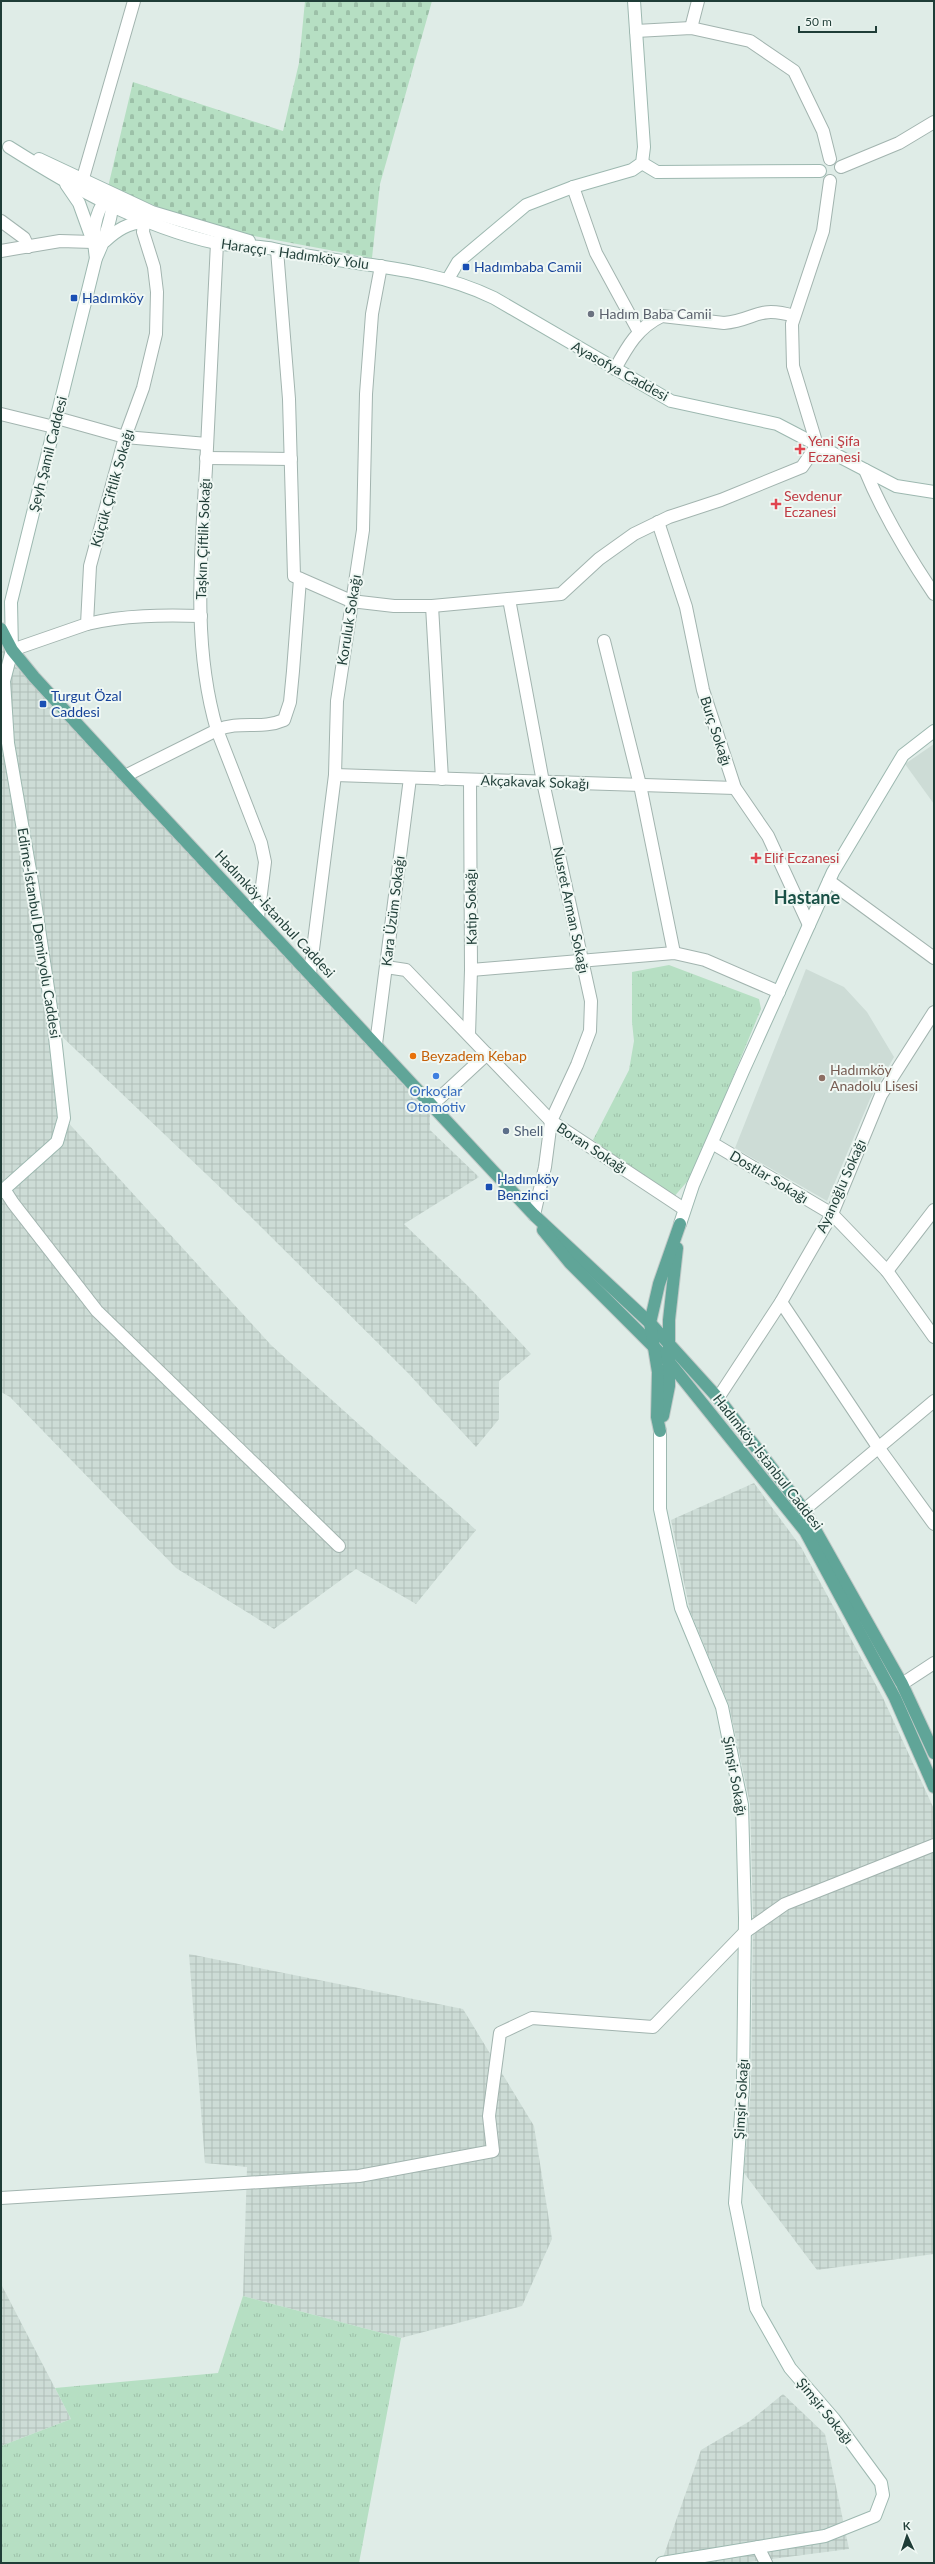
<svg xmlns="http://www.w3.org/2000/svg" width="935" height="2564" font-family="Lato,sans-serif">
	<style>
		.built { fill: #cddcd6 }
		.industrial { fill: url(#industrial-grid) }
		.grass { fill: url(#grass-tufts) }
		.cemetery { fill: url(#cemetery-stones) }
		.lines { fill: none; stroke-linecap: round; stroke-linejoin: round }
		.street-casing { stroke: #a2b4af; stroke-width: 14 }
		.secondary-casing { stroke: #9db8b0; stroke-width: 14 }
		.primary-casing { stroke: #c0c9c7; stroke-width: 14 }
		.street { stroke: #fff; stroke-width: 12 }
		.secondary { stroke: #fff; stroke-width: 12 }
		.primary { stroke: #60a598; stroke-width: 12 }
		.transit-dot { fill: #1a4fb4; stroke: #f0f8f4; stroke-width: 1.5 }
		.worship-dot { fill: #6b7280; stroke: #f0f8f4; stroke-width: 1.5 }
		.health-dot { fill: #e0444e; stroke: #f0f8f4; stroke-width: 1.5 }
		.food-dot { fill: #e8710a; stroke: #f0f8f4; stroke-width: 1.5 }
		.shop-dot { fill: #3f7fe0; stroke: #f0f8f4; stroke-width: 1.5 }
		.education-dot { fill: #8d6e63; stroke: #f0f8f4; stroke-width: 1.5 }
		.service-dot { fill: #5c6f8a; stroke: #f0f8f4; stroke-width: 1.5 }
		.labels { text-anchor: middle; stroke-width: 4; stroke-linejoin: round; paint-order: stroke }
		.street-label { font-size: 14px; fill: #1f3d37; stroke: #f0f8f4 }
		.transit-label { font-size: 14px; fill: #164399; stroke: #f0f8f4; text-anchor: start }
		.worship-label { font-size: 14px; fill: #5b616d; stroke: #f0f8f4; text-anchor: start }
		.health-label { font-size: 14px; fill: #be3a42; stroke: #f0f8f4; text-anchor: start }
		.food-label { font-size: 14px; fill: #c56008; stroke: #f0f8f4; text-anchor: start }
		.education-label { font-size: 14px; fill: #785e54; stroke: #f0f8f4; text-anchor: start }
		.shop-label { font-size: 14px; fill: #366cbe; stroke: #f0f8f4 }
		.service-label { font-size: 14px; fill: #4e5e75; stroke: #f0f8f4; text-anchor: start }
		.district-label { font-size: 18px; font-weight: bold; fill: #195046; stroke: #f0f8f4 }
	</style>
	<defs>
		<pattern id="industrial-grid" width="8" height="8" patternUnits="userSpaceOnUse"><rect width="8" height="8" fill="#cddcd6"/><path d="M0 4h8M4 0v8" fill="none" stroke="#b0beb8"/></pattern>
		<pattern id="grass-tufts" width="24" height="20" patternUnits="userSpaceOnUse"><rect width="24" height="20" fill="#b6dfc3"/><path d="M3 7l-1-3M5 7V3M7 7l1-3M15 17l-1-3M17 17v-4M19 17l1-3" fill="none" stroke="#9cc0a8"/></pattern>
		<pattern id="cemetery-stones" width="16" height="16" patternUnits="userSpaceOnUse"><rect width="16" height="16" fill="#b6dfc3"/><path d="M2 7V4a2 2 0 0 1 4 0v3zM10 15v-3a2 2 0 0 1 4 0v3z" fill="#9cc0a8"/></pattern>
	</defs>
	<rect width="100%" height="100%" fill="#dfece7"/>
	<g class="built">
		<polygon points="934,744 934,804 905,764"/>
		<polygon points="806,969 844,987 867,1012 894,1057 870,1099 827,1201 735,1148"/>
	</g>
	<g class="industrial">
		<polygon points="1,637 8,659 125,776 310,973 371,1050 430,1114 430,1130 479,1177 404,1224 470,1288 531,1354 499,1381 499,1419 476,1447 407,1372 248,1214 54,1029 64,1118 271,1345 476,1530 416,1604 356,1569 274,1629 176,1568 10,1397 1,1392"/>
		<polygon points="754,1483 801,1547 883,1698 934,1809 934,2254 817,2270 744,2173 751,2086 753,1918 750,1804 729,1705 690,1611 671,1520"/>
		<polygon points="189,1954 463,2009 534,2126 552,2239 522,2306 401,2338 243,2296 247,2167 205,2163"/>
		<polygon points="1,2284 71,2419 1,2446"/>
		<polygon points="783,2394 825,2434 849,2549 741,2563 661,2563 701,2450 750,2421"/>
	</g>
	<g class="grass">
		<polygon points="669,965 759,999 761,1009 692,1176 672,1199 593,1140 629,1070 634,1041 632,1022 632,972"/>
		<polygon points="243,2296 401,2338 359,2563 1,2563 1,2446 71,2419 55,2388 218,2373"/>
	</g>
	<polygon class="cemetery" points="305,1 432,1 380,184 372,258 211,228 108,187 133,82 283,131 299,63"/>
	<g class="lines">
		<g class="street-casing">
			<g id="street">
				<polyline points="691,28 698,1"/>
				<polyline points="636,31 691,28 750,41 794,71 823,131 830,159"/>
				<polyline points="841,167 899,143 934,122"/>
				<polyline points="83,178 134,1"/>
				<polyline points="573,187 596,253 639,332"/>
				<polyline points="1,221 24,238 28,247"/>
				<polyline points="277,250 289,399 294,576 351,601 394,606 432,606 561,594 599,559 634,534 669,517 721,500 802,467 817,445 793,366 792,324 823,231 830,181"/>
				<polyline points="1,251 60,241 93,242"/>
				<path d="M 615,369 C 627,347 638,327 662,316 L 724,323 C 756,320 757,305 794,316"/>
				<polyline points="1,414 54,427"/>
				<polyline points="57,418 125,437 207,444"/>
				<polyline points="206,458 291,459"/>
				<path d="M 865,470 C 883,514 907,554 934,594"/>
				<polyline points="658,522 686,607 703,690 735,788 768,836 809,925"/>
				<polyline points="509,599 543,782 591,1001 590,1031 577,1065 551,1121 545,1167 534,1215"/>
				<polyline points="432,606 442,779"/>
				<path d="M 87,624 C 124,615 163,615 201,616"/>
				<polyline points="604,641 640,785 674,953"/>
				<polyline points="12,650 87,624 90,566 125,437 143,388 156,334 157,292 154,267 143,232 144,222"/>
				<polyline points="335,775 735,788"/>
				<path d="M 125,776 L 217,730 C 192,646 201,554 206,468 C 210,393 214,318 217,243"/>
				<polyline points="829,881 934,958"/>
				<path d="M 258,917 L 265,862 L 261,843 L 217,730 C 240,720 261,730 284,720 L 290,702 L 293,671 L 300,579"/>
				<polyline points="386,967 406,970 551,1121 684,1209"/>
				<polyline points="471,970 674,953 705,960 779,992"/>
				<polyline points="310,973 335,775 337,701 363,530 366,394 372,314 381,266"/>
				<polyline points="469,1035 471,970 470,780"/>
				<polyline points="376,1044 410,778"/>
				<polyline points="433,1104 487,1054"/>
				<polyline points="712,1143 832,1214 887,1271 934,1337"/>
				<polyline points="4,1189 13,1203 97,1311 339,1546"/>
				<polyline points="887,1271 934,1210"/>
				<polyline points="781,1302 878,1447 934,1524"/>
				<polyline points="718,1398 781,1302 832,1214 881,1095 934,1012"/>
				<polyline points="804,1510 934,1401"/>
				<polyline points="902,1684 934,1663"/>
				<polyline points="1,2198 359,2176 493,2151 489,2116 500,2033 532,2018 653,2027 745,1932 785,1904 934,1845"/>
				<polyline points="758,2547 766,2563"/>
			</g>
		</g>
		<g class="secondary-casing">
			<g id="secondary">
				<path d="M 9,147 C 74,188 140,226 216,243 C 235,247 255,245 274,249 C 348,266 424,264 494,298 L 671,401 L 777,424 L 896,486 L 934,492"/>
				<polyline points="39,159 152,212 249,241"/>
				<polyline points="642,163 657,172 820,171"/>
				<polyline points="66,184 79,203 92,239"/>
				<path d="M 105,241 C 117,230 128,223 144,222"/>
				<path d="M 96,258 C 92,235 93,215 108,196"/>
				<polyline points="448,279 458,262 526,205 573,187 632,170 642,163 644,147 634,1"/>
				<path d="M 1,1192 L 57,1142 L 64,1118 L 54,1028 L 32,882 L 8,743 L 4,681 L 12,650 L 11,602 L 96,258 C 102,246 118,205 110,193"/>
				<polyline points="680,1224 693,1185 743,1071 833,872 903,755 934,731"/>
				<polyline points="660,1431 660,1509 681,1608 722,1707 742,1805 745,1918 743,2085 735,2203 756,2308 790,2368 834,2419 881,2483 883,2495 875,2516 825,2536 662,2563"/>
			</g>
		</g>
		<g class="primary-casing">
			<g id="primary">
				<polyline points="1,629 12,650 34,677 125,776 534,1215 650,1323 718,1398 804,1510 902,1684 934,1753"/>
				<polyline points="543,1230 570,1263 670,1363 805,1531 895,1698 934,1787"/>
				<polyline points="663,1416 669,1386 669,1320 677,1248"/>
				<polyline points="660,1431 657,1417 658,1372 650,1323 659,1284 680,1224"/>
			</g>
		</g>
		<use href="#street" class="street"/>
		<use href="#secondary" class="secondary"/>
		<use href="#primary" class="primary"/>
	</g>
	<g class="transit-dot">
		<rect x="462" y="263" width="8" height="8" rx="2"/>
		<rect x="70" y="294" width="8" height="8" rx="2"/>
		<rect x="39" y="700" width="8" height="8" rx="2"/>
		<rect x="485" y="1183" width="8" height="8" rx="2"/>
	</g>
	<circle class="worship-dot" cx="591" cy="314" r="4"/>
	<g class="health-dot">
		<path d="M798 443h4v4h4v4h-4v4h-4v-4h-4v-4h4z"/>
		<path d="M774 498h4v4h4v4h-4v4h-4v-4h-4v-4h4z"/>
		<path d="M754 852h4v4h4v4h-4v4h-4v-4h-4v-4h4z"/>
	</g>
	<circle class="food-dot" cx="413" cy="1056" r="4"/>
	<circle class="shop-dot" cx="436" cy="1076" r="4"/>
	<circle class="education-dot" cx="822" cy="1078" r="4"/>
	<circle class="service-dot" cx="506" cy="1131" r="4"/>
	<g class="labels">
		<g class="street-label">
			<text transform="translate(295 254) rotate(8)" y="5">Haraççı - Hadımköy Yolu</text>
			<text transform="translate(620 371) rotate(29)" y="5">Ayasofya Caddesi</text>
			<text transform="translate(48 454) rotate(-76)" y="5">Şeyh Şamil Caddesi</text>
			<text transform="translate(112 488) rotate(-74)" y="5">Küçük Çiftlik Sokağı</text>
			<text transform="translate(203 539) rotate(-88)" y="5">Taşkın Çiftlik Sokağı</text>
			<text transform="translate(349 620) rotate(-81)" y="5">Koruluk Sokağı</text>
			<text transform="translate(716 731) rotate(72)" y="5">Burç Sokağı</text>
			<text transform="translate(535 782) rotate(2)" y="5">Akçakavak Sokağı</text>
			<text transform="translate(471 907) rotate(-91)" y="5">Katip Sokağı</text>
			<text transform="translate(571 910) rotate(78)" y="5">Nusret Arman Sokağı</text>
			<text transform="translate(393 911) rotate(-83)" y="5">Kara Üzüm Sokağı</text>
			<text transform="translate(275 914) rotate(47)" y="5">Hadımköy-İstanbul Caddesi</text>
			<text transform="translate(39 933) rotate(81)" y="5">Edirne-İstanbul Demiryolu Caddesi</text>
			<text transform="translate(592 1148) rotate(33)" y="5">Boran Sokağı</text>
			<text transform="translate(769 1177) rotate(31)" y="5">Dostlar Sokağı</text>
			<text transform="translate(841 1186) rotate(-66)" y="5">Ayanoğlu Sokağı</text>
			<text transform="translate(768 1462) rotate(52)" y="5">Hadımköy-İstanbul Caddesi</text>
			<text transform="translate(735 1776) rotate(80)" y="5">Şimşir Sokağı</text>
			<text transform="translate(741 2099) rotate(-87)" y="5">Şimşir Sokağı</text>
			<text transform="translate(825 2411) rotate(51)" y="5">Şimşir Sokağı</text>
		</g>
		<g class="transit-label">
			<text x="474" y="272">Hadımbaba Camii</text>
			<text x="82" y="303">Hadımköy</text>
			<text x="51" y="701">Turgut Özal<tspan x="51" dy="16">Caddesi</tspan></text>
			<text x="497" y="1184">Hadımköy<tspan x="497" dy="16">Benzinci</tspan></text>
		</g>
		<g class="worship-label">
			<text x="599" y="319">Hadım Baba Camii</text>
		</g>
		<g class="health-label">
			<text x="808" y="446">Yeni Şifa<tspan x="808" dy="16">Eczanesi</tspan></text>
			<text x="784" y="501">Sevdenur<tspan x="784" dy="16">Eczanesi</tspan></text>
			<text x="764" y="863">Elif Eczanesi</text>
		</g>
		<g class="food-label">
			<text x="421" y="1061">Beyzadem Kebap</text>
		</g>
		<g class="education-label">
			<text x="830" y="1075">Hadımköy<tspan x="830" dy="16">Anadolu Lisesi</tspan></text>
		</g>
		<g class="shop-label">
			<text x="436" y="1096">Orkoçlar<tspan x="436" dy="16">Otomotiv</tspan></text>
		</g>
		<g class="service-label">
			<text x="514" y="1136">Shell</text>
		</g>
		<g class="district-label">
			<text x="807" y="904">Hastane</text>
		</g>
	</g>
	<rect width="935" height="2564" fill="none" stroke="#1f3d37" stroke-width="4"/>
	<g transform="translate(907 2536) rotate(357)" stroke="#f0f8f4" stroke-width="3" paint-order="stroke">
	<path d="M0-3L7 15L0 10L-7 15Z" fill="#1f3d37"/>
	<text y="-6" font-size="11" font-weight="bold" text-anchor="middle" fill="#1f3d37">K</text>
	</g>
	<path d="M799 26v6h77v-6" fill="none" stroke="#1f3d37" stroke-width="2"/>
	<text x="805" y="26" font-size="12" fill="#1f3d37" stroke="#f0f8f4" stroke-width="3" paint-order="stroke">50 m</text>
</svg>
